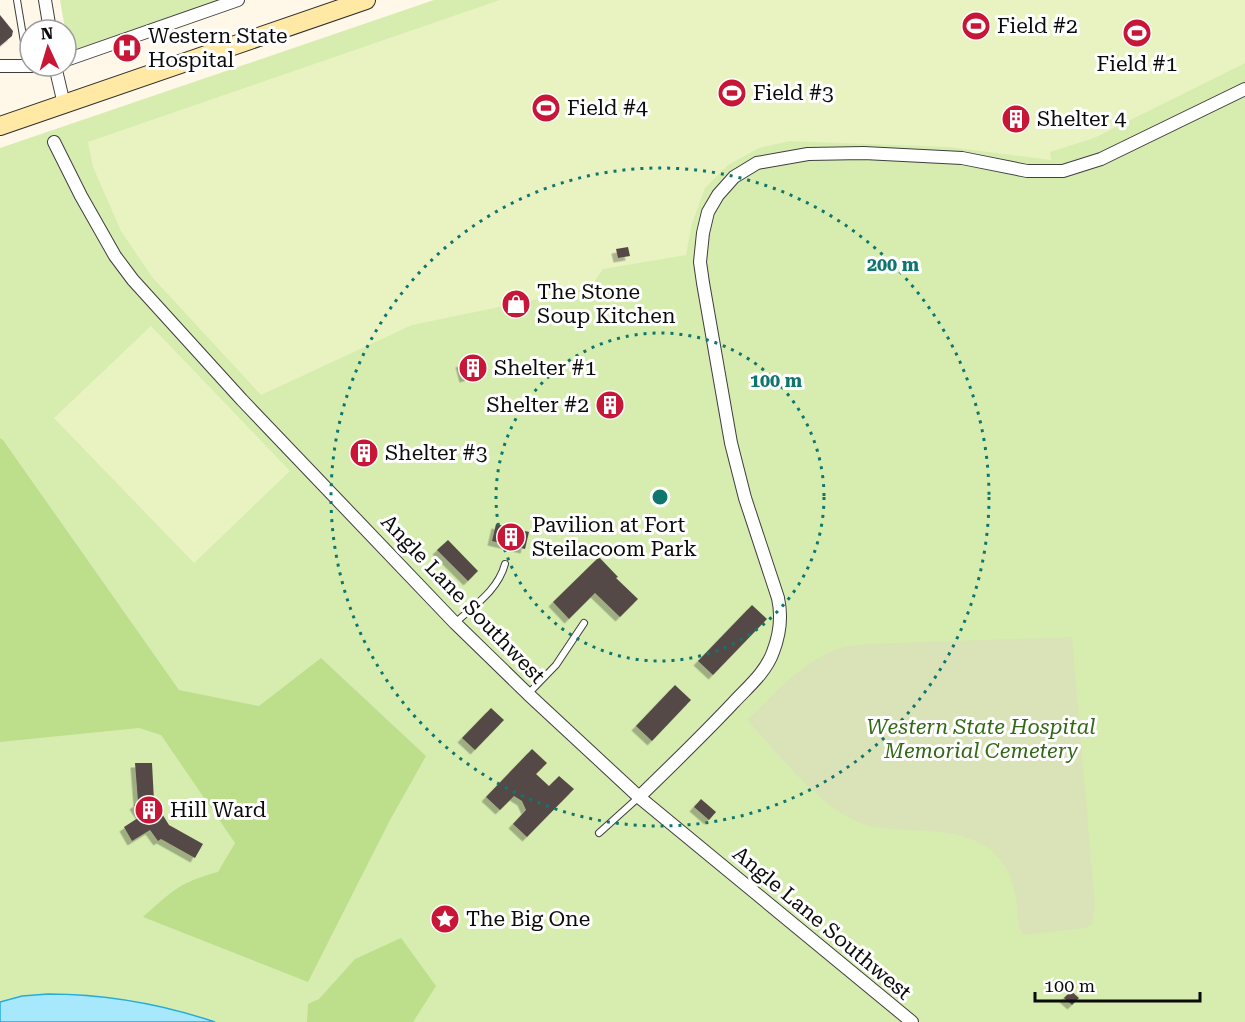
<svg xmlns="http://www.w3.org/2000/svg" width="1245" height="1022" font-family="'Roboto Serif',serif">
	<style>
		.green { fill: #d7edaf }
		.forest { fill: #bddf8c }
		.cemetery { fill: #dae2b8 }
		.pitch { fill: #e9f3c1 }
		.water { fill: #a7e8fc; stroke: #27abdb; stroke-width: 1.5 }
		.building { fill: #554a46; filter: url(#shadow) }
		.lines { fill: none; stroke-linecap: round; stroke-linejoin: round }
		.lane-casing { stroke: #3e3e3e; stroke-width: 8 }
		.street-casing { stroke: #3e3e3e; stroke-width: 14 }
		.secondary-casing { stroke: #2d2d2d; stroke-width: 20 }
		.lane { stroke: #fff; stroke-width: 6 }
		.street { stroke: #fff; stroke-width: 12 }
		.secondary { stroke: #ffe9a4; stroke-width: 18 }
		.ring { fill: none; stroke: #0f766e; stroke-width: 3; stroke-dasharray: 3 6 }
		.labels { text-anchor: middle; stroke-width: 6; stroke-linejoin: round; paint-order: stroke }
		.poi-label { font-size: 21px; fill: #0b0b0b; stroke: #fff; text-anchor: start }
		.street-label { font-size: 21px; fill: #0b0b0b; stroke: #fff }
		.park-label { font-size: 21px; font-style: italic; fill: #326816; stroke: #fff }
		.centre { fill: #0f766e; stroke: #fff; stroke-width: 3 }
		.ring-label { font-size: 18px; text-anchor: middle; font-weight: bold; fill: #0f766e; stroke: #fff; stroke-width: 6; stroke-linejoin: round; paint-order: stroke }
	</style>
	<defs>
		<filter id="shadow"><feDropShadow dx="-4.5" dy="4.5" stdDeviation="0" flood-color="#0004"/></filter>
	</defs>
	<rect width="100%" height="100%" fill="#fff8e9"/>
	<g class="green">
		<polygon points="60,0 221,0 69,52"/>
		<polygon points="434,0 1245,0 1245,1022 0,1022 0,148"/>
	</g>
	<g class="forest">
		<path d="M 0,438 L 3,440 L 179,690 L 259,706 L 321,658 L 426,756 L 390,820 L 308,982 L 143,917 C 172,891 180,882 218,872 L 235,843 L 161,735 L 139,728 L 0,742 Z"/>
		<polygon points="401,938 436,986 413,1022 307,1022 308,1004 319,999 355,959"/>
	</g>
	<path class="cemetery" d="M 1072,637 L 1095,906 L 1092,924 L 1085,928 L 1024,935 C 1017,928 1018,915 1017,905 C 1015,882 1006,860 986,847 C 954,826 911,833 875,827 C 827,819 780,755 747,720 C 775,693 803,661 840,648 C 849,646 859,645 869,644 Z"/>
	<g class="pitch">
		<polygon points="500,0 1245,0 1245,63 1094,138 1050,152 1051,160 948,147 789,141 759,148 728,165 705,188 692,223 686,255 603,269 590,288 412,325 261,395 152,277 121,231 93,167 88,142"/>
		<polygon points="151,326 290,471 194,563 54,418"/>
	</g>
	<path class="water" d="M 48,994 C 104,994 161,1004 215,1022 L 0,1022 L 0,1002 L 22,996 Z"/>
	<g class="building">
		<polygon points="0,15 13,31 12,36 0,46"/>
		<polygon points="1010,113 1021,114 1021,124 1010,123"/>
		<polygon points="628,247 630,256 618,258 616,249"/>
		<polygon points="481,357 485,372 464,378 460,363"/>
		<polygon points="610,396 618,403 609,413 601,407"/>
		<polygon points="365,445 371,454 362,460 356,452"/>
		<polygon points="496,524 529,532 525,549 492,541"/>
		<polygon points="448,540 478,571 468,581 437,550"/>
		<polygon points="599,557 618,577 616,578 638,599 620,617 595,593 569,619 553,602"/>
		<polygon points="752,605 767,619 713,675 698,661"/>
		<polygon points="675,685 691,700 652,741 636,726"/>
		<polygon points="491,708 504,720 475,750 462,738"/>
		<polygon points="532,749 547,763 536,774 549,786 559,776 574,789 527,837 513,824 526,810 522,801 514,796 500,810 486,797"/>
		<polygon points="135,763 152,763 154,801 169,825 203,844 195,858 161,839 158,841 150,830 132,841 124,827 141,816 134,805 138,802"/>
		<polygon points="701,799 716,812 709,820 694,807"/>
		<polygon points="1071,991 1079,998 1072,1005 1064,998"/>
	</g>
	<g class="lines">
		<g class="lane-casing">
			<g id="lane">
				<polyline points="17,0 28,66"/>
				<path d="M 455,623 C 475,605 498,590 505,564"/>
				<polyline points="528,694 556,665 584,623"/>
				<polyline points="599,833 639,797"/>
			</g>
		</g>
		<g class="street-casing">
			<g id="street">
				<polyline points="45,0 50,30"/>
				<polyline points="66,60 238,0"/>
				<polyline points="0,66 56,66"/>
				<polyline points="55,66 64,104"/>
				<polyline points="54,142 81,196 115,256 133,280 242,400 455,623 528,694 639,797 912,1022"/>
				<path d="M 639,797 C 671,766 703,735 734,702 C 748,687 766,672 773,652 C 780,634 782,616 778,598 L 745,498 L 731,443 L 703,283 L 700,262 L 703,233 L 708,212 L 718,195 L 734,177 L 757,163 L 808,154 L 864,153 L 962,158 L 1027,171 L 1063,171 L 1101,159 L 1245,89"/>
			</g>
		</g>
		<g class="secondary-casing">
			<polyline id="secondary" points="0,126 366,0"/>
		</g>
		<use href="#lane" class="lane"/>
		<use href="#street" class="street"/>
		<use href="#secondary" class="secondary"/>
	</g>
	<g class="ring">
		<circle cx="660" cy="497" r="164"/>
		<circle cx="660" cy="497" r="329"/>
	</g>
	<defs>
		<g id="stadium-disc" transform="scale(1.5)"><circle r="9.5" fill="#c81636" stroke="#fff"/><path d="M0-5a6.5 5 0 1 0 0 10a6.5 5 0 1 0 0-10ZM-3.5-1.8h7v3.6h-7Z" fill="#fff"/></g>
		<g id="hospital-disc" transform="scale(1.5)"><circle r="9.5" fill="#c81636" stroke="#fff"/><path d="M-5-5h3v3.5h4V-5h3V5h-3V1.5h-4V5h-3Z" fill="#fff"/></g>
		<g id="building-disc" transform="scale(1.5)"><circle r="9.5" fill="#c81636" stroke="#fff"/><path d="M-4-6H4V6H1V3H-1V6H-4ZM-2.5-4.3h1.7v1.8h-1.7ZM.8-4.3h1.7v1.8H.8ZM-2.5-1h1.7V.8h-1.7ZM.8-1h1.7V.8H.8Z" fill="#fff"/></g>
		<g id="shop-disc" transform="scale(1.5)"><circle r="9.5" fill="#c81636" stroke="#fff"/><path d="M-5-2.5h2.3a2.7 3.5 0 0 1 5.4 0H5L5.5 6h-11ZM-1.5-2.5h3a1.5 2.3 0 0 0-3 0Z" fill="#fff"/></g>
		<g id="sight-disc" transform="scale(1.5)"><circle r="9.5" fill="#c81636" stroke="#fff"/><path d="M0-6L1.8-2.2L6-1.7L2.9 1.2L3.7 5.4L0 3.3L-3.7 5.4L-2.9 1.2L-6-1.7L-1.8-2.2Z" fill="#fff"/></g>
	</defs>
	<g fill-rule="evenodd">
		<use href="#stadium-disc" x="976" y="26"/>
		<use href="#stadium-disc" x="1137" y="33"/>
		<use href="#hospital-disc" x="127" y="48"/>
		<use href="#stadium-disc" x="732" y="93"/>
		<use href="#stadium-disc" x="546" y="108"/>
		<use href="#building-disc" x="1016" y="119"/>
		<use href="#shop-disc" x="516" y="304"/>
		<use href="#building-disc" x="473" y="368"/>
		<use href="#building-disc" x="610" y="405"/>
		<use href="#building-disc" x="364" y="453"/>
		<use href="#building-disc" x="511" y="537"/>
		<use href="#building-disc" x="149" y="810"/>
		<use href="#sight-disc" x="445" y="919"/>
	</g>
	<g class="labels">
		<g class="poi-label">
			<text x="997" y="33">Field #2</text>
			<text x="148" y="43">Western State<tspan x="148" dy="24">Hospital</tspan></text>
			<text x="1137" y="71" text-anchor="middle">Field #1</text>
			<text x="753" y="100">Field #3</text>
			<text x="567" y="115">Field #4</text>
			<text x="1037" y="126">Shelter 4</text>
			<text x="537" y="299">The Stone<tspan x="537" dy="24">Soup Kitchen</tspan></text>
			<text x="494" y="375">Shelter #1</text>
			<text x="589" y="412" text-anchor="end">Shelter #2</text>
			<text x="385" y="460">Shelter #3</text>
			<text x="532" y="532">Pavilion at Fort<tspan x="532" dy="24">Steilacoom Park</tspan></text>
			<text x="170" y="817">Hill Ward</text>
			<text x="466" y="926">The Big One</text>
		</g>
		<g class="street-label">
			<text transform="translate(463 599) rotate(46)" y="7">Angle Lane Southwest</text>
			<text transform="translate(822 923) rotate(40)" y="7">Angle Lane Southwest</text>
		</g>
		<g class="park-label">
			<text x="981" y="734">Western State Hospital<tspan x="981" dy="24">Memorial Cemetery</tspan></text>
		</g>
	</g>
	<circle cx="660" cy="497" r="9" class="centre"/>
	<g class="ring-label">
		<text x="893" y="271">200 m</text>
		<text x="776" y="387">100 m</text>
	</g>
	<g transform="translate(48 48) rotate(356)"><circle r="28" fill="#ffffff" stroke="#9d9d9d" stroke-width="1.5"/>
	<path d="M0-4.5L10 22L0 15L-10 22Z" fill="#c81636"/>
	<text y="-9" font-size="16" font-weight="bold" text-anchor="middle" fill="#0b0b0b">N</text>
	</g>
	<path d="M1035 992v9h165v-9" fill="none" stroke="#0b0b0b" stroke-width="3"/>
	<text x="1044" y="992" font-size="18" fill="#0b0b0b" stroke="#ffffff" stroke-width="4.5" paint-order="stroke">100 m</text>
</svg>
